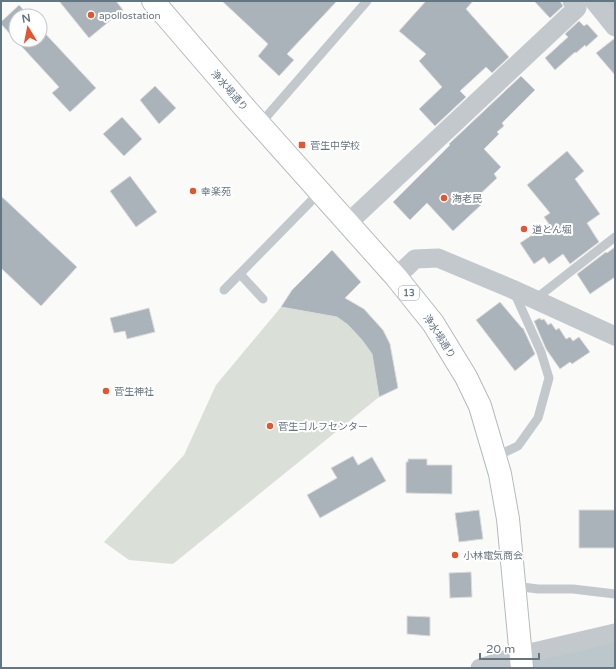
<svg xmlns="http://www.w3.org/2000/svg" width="616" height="669" font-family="'Varela Round','Noto Sans JP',sans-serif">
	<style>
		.green { fill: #dadfd7 }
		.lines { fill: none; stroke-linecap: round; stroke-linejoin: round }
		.river { stroke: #bbc7cb; stroke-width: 35 }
		.building { fill: #aab3b9; stroke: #dcdcda }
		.primary-casing { stroke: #b5babe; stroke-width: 24 }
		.service { stroke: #c3c8cc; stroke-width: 9 }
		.minor { stroke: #c3c8cc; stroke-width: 19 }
		.primary { stroke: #fff; stroke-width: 22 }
		.poi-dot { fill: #e4572e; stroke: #fff; stroke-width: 1.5 }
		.labels { text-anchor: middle; stroke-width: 4; stroke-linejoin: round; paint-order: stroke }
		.shield { fill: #fff; stroke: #939fa8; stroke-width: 1 }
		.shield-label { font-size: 9px; font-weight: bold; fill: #657683 }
		.poi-label { font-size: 10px; fill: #657683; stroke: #fff; text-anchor: start }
		.street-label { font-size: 10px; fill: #657683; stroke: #fff }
	</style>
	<rect width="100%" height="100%" fill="#fafaf8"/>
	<polygon class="green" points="281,307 337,317 348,325 362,340 372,354 379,397 173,564 129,560 104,542 184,455 216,385"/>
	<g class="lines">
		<g class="river">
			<polyline points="609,1 615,8"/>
			<polyline points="545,668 615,649"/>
		</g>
	</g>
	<g class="building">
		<polygon points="59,1 116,1 123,10 89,38"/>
		<polygon points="222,1 337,1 287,54 294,60 279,76 258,56 268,44"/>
		<polygon points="426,1 473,1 466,9 509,57 492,73 486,67 460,91 466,97 435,126 419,109 442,87 419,61 426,54 399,31"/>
		<polygon points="534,1 560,1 563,6 550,18"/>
		<polygon points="19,5 29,16 16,16 16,40 40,40 40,28 96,88 70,112 52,93 59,87 1,24 1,22"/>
		<polygon points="579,21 584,26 587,24 598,36 586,47 585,45 576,53 575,52 555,70 545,58 568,37 565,34"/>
		<polygon points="615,38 615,75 596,53"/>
		<polygon points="521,76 535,90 502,123 504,126 497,132 499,134 484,149 501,167 494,174 497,178 476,198 481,205 453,231 427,203 410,220 393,202 450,145 449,144 451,142"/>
		<polygon points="155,86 176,108 159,124 140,100"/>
		<polygon points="122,117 142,139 124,156 103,134"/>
		<polygon points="567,151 584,171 575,179 600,214 587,223 599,242 570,264 563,254 549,264 544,257 534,264 520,243 549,224 544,217 550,213 527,185"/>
		<polygon points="130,176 157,212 136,227 110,191"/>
		<polygon points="1,196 77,267 41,306 1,268"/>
		<polygon points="615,247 615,277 590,294 577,274 606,252 607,253"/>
		<polygon points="332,250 361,282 345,298 364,309 383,330 390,344 398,388 379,397 372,354 362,340 348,325 337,317 281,307 292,290"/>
		<polygon points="500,302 522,328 523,328 535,354 515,371 476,320"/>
		<polygon points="149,308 155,332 127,339 125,331 114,333 110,318"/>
		<polygon points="540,318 541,320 544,319 548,325 551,323 556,330 559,328 566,339 570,337 573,341 579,337 590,352 572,364 570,362 560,369 546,349 534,321"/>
		<polygon points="353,456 358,465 372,457 386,481 320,518 307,495 337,478 331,468"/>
		<polygon points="408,459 427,459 427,465 452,465 452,494 406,493 406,462 408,462"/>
		<polygon points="479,510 483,539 459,542 455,513"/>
		<rect x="579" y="510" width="36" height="38"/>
		<polygon points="471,572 472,597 450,598 449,573"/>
		<polygon points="407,616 430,617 430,636 407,634"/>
	</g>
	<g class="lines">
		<g class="primary-casing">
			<polyline id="primary" points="153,1 245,108 396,277 433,323 466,377 480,406 500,474 508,519 522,668"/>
		</g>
		<g class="service">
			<polyline points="260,124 367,1"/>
			<polyline points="240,274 263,299"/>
			<polyline points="224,290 320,192"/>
			<polyline points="534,300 615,237"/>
			<polyline points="495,457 518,446 538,418 549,378 541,352 514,292"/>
			<polyline points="514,586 538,589 573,589 615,594"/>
		</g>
		<g class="minor">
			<polyline points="594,1 615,27"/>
			<polyline points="348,223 577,8 572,1"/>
			<polyline points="396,277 415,259 438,258 512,289 615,336"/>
			<polyline points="480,668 521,655 615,633"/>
		</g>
		<use href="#primary" class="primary"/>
	</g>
	<g class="poi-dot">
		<circle cx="91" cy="15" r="4"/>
		<rect x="298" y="141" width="8" height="8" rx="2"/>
		<circle cx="193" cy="191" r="4"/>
		<circle cx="444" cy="198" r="4"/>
		<circle cx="524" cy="229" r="4"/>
		<circle cx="106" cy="391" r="4"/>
		<circle cx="270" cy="426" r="4"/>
		<circle cx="455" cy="555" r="4"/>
	</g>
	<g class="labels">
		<rect class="shield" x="399" y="286" width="20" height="14" rx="3"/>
		<g class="shield-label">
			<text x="409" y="296">13</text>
		</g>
		<g class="poi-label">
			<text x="99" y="19">apollostation</text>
			<text x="310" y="149">菅生中学校</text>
			<text x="201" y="195">幸楽苑</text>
			<text x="452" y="202">海老民</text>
			<text x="532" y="233">道とん堀</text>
			<text x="114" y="395">菅生神社</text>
			<text x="278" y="430">菅生ゴルフセンター</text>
			<text x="463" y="559">小林電気商会</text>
		</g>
		<g class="street-label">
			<text transform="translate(230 90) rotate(49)" y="4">浄水場通り</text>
			<text transform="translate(440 336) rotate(57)" y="4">浄水場通り</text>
		</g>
	</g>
	<rect width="616" height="669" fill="none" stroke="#657683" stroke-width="4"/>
	<g transform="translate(28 28) rotate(350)"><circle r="19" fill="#ffffff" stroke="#c1c8cd"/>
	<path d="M0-3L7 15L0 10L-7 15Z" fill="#e4572e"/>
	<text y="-6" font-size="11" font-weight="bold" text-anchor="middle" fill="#657683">N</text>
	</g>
	<path d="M480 653v6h59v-6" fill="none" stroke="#657683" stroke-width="2"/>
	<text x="486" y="653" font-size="12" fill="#657683" stroke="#ffffff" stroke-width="3" paint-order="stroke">20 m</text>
</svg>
